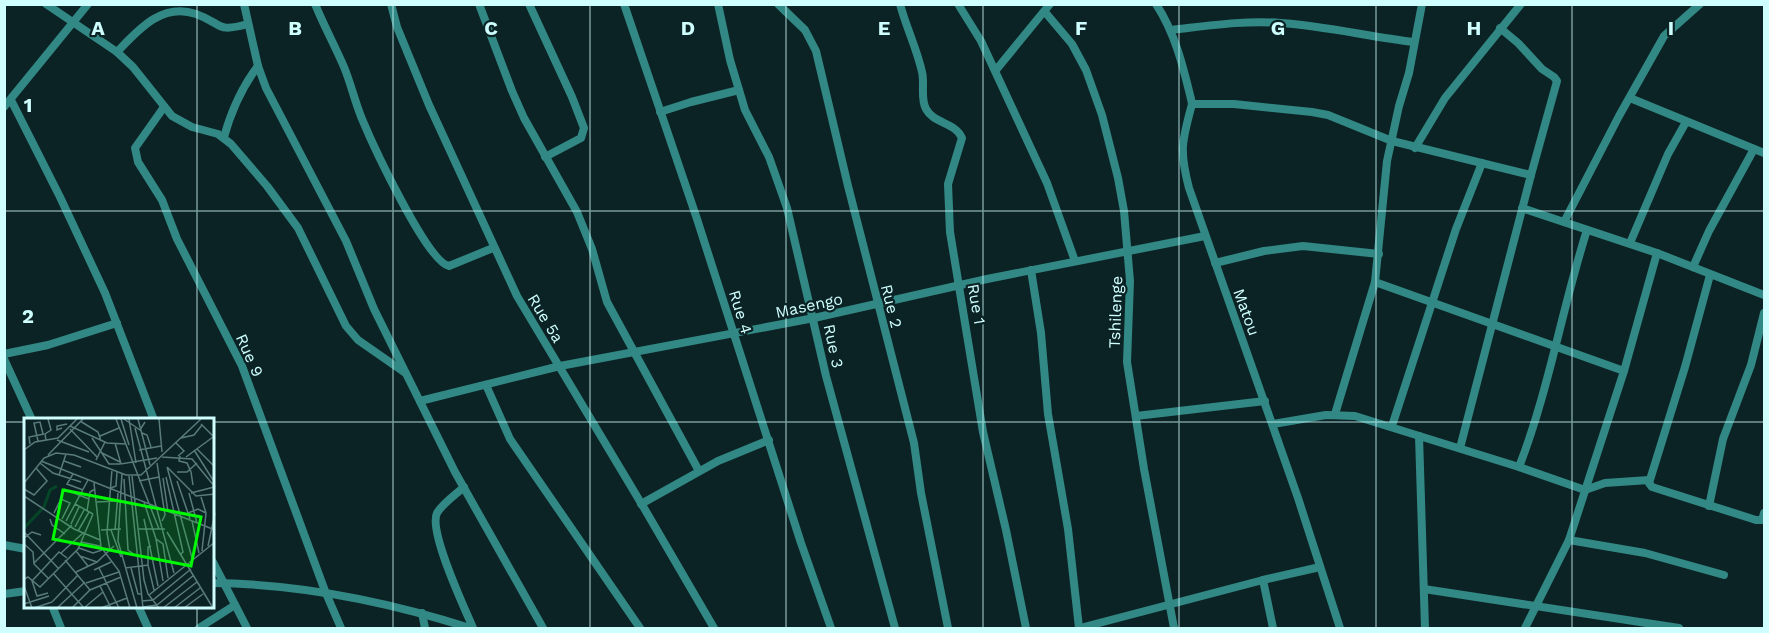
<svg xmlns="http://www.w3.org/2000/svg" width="1769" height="633" font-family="'Work Sans',sans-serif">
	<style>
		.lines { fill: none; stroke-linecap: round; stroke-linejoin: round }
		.minor { stroke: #328884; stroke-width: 8 }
		.grid { fill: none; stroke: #cffeff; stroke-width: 1.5; stroke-opacity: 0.55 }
		.labels { text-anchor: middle; stroke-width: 4.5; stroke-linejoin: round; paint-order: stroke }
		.street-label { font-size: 16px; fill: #cffeff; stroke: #0c2325 }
		.inset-river { fill: none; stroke: #054528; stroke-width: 3 }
		.inset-road { fill: none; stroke: #5a7b7c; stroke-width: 1.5 }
		.view { fill: #00fa03; fill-opacity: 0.15; stroke: #00fa03; stroke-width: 3 }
		.inset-edge { fill: none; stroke: #cffeff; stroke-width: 3 }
		.grid-label { font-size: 20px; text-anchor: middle; font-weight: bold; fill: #cffeff; stroke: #0c2325; stroke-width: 4.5; stroke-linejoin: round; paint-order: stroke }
	</style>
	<rect width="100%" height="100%" fill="#0c2325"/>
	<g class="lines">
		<g class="minor">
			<polyline points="46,4 117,52 133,67 172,116 192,127 218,134 231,144 267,186 298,228 346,326 358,340 404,372"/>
			<polyline points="244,4 258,66 266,88 346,241 374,309 455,472 543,628"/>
			<path d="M 315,4 C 324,26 335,46 344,67 C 351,84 355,102 362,119 C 372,143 427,262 449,266 L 493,248"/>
			<polyline points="391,4 397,27 429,105 517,296 644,508 714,628"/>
			<polyline points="479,4 512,91 524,118 577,212 592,249 607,302 699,471"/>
			<polyline points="529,4 572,97 584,128 581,138 545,157"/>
			<polyline points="624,4 697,219 801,543 831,628"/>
			<polyline points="718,4 730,60 745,110 769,157 787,208 826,376 895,628"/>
			<polyline points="778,4 805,30 816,51 848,186 914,443 921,493 948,628"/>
			<path d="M 900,4 C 906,27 917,49 922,72 C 925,84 920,98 926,109 C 934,124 955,122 962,138 L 948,184 L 950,232 L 983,432 L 1006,530 L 1026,628"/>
			<polyline points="958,4 981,41 1047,183 1075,261"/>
			<path d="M 1156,4 C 1175,33 1183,66 1191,99 L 1192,104 C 1182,141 1179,150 1189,188 L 1298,498 L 1340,628"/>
			<polyline points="1045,12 1072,44 1086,70 1102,115 1118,178 1124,211 1130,281 1127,362 1144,469 1174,628"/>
			<polyline points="1500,28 1518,43 1542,69 1554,77 1557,81 1531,175"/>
			<path d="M 1171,30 C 1207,26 1244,20 1281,23 C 1326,26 1370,37 1414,42"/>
			<path d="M 117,52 C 138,30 162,2 196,14 C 224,24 215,33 248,24"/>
			<polyline points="996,70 1050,4"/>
			<polyline points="1630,98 1764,153"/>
			<polyline points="11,100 60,197 105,293 154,420"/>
			<polyline points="1192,104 1234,104 1312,112 1328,115 1392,141 1531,175 1460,448"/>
			<polyline points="4,107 88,4"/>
			<polyline points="164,107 135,148 138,162 162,200 177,239 242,366 325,591 341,628"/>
			<polyline points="660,112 691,102 739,90"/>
			<path d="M 224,137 C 231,112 242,87 258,66"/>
			<polyline points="1415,148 1445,98 1521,4"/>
			<polyline points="1522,208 1657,253 1764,295"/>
			<polyline points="1564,222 1619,116 1664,36 1700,4"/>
			<polyline points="1630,243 1668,154 1686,122"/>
			<polyline points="1215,263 1264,251 1303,246 1379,254"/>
			<polyline points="1693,267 1709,231 1754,149"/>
			<polyline points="1031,270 1041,333 1048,414 1068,529 1079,628"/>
			<polyline points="1710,275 1685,367 1649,483 1652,487 1756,520 1762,520 1764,513"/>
			<polyline points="1375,282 1624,371"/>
			<polyline points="4,354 48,345 117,323"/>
			<polyline points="4,359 32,420"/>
			<polyline points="486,385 510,439 640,628"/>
			<polyline points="420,401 560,366 814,318 987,279 1205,236"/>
			<polyline points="1335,414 1375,282 1387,161 1399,106 1409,73 1422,4"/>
			<polyline points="1136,416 1265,401"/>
			<polyline points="1273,424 1326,415 1355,416 1519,467 1585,490 1605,483 1649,480"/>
			<polyline points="1392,426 1456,229 1482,163"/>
			<polyline points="1419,436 1425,628"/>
			<path d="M 1519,467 C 1549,390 1562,308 1587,230"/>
			<path d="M 464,487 C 455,495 443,503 437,513 C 428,531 465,609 473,628"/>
			<polyline points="641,504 718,461 769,440"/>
			<polyline points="1709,506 1723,439 1751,365 1764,313"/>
			<polyline points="1569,540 1645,553 1724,575"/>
			<polyline points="4,545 26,549"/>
			<polyline points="213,562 247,628"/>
			<polyline points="1263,580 1273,628"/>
			<path d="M 213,583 C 301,584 386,601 470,628"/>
			<polyline points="1424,589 1679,628"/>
			<polyline points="4,594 26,591"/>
			<polyline points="53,608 61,628"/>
			<polyline points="139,608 148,628"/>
			<polyline points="422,613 425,628"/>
			<polyline points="199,628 235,605"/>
			<polyline points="1080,628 1263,580 1320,567"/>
			<polyline points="1525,628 1569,540 1624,371 1657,253"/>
		</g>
	</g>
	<path class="grid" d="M 197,4 L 197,420M 393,4 L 393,628M 590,4 L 590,628M 786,4 L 786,628M 983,4 L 983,628M 1179,4 L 1179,628M 1376,4 L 1376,628M 1572,4 L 1572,628M 4,211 L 1764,211M 4,422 L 26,422M 213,422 L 1764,422M 197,608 L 197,628"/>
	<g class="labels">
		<g class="street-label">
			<text transform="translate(977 304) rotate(80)" y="6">Rue 1</text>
			<text transform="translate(809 305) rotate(-12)" y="6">Masengo</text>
			<text transform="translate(892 306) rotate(76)" y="6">Rue 2</text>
			<text transform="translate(741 312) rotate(73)" y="6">Rue 4</text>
			<text transform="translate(1115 312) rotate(-88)" y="6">Tshilenge</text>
			<text transform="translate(1247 312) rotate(70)" y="6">Matou</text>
			<text transform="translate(546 318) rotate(59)" y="6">Rue 5a</text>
			<text transform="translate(834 346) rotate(78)" y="6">Rue 3</text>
			<text transform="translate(250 355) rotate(66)" y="6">Rue 9</text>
		</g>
	</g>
	<g transform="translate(24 418)">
		<rect width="190" height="190" fill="#0c2325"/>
		<path class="inset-river" d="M 0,110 L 20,89 L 26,72 L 33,68"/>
		<path class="inset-road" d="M 92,1 L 135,111M 97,1 L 105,27M 100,1 L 116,12 L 121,4M 105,1 L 112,45M 114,1 L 126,47M 135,1 L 138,34M 56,3 L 74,14 L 77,23M 177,6 L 191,20M 46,8 L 83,25 L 102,26M 38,10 L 33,12 L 33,8 L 43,6M 111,10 L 150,155M 46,11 L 73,39M 118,15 L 123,17 L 127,29M 76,18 L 95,10M 68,20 L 85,46 L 96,46M 157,20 L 170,17 L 178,7M 22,22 L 21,16 L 27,12 L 24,1M 33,22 L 65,34M 14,23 L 10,5 L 16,4 L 19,16M 91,25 L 97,46 L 133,40M 152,25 L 160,33 L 154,38M 6,26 L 5,19 L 20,16M 173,31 L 191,49M 0,32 L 11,24 L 34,20 L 53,1M 115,32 L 137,28M 170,32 L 189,62M 78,35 L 96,44M 24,37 L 59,1M 156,38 L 155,43 L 163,45 L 167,54 L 169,67M 138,39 L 168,41 L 191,69M 162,39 L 189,19M 72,42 L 81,24M 17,43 L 191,112M 40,43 L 57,49M 16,45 L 29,55 L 57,64M 133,45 L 141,97 L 138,103M 143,49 L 168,140M 143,49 L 172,78 L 191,76M 153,54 L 163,54 L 173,45M 98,55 L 94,123 L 113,190M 49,56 L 43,66 L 59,72M 35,57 L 42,36M 105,58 L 119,190M 108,58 L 120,162 L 124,176 L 135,190M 142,59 L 159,134 L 156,137M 139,60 L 144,94M 100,61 L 104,132 L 111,137M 115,63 L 135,59M 153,63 L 166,101M 0,65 L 20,40 L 32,35 L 50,37 L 102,57 L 117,57 L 177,1M 70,65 L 77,129 L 95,153 L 106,190M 87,70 L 92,68 L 93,54M 0,71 L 10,77 L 23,63 L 12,50M 40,71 L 65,81M 165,75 L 173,105M 167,75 L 190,69M 0,78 L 50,111 L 76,122M 177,79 L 182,95 L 178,133M 73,84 L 92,83M 120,84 L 132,121 L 139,163M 51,86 L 69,96M 63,93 L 66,74 L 71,71M 30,95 L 37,81 L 46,85 L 38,101M 164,95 L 174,91 L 182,95M 26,101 L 28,107 L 41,116M 120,101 L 134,168M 42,103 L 64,62M 168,103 L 175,135M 47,106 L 55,89M 51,109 L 60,92M 115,111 L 141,111M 77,112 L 97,111M 87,112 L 97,139M 91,112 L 94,75M 54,113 L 65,94M 0,114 L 34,150M 143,114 L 189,190M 0,120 L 8,114 L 17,117M 132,121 L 139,126 L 144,160M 57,124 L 76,128M 0,126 L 9,134 L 10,146 L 24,160M 184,128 L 191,95M 55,130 L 69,135 L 78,132M 86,132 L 83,115 L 88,51M 52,133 L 64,148M 37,135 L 59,115M 56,138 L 73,144M 41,142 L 66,172M 10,145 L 48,107M 124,147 L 124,129 L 127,128M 75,150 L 95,190M 101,150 L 124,147 L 130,172M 107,150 L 114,176 L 118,176M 70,152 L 87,144M 52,154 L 73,144 L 90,128M 29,155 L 60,190M 0,161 L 4,159 L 16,169 L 54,131 L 69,96M 62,165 L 95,154M 0,168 L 8,190M 76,168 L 87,190M 24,175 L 13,178 L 8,163 L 35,134 L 43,140M 125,177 L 191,124M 118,183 L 129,182 L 167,151M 28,184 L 54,157M 0,186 L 25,178M 119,189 L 133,187 L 170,157M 10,190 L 28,184M 33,190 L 61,164M 48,190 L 66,172 L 97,159M 60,190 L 79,174M 77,190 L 103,180M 139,190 L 173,164M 150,190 L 176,170M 160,190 L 179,176"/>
		<path class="view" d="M 39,72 L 177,99 L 167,148 L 29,121 Z"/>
		<rect width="190" height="190" class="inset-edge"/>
	</g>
	<g class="grid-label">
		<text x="98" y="35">A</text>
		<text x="295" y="35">B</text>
		<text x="491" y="35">C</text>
		<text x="688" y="35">D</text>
		<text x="884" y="35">E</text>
		<text x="1081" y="35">F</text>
		<text x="1278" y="35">G</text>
		<text x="1474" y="35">H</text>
		<text x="1671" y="35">I</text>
		<text x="28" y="112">1</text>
		<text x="28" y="323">2</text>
	</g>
	<rect width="1769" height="633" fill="none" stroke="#cffeff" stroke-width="12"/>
</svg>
